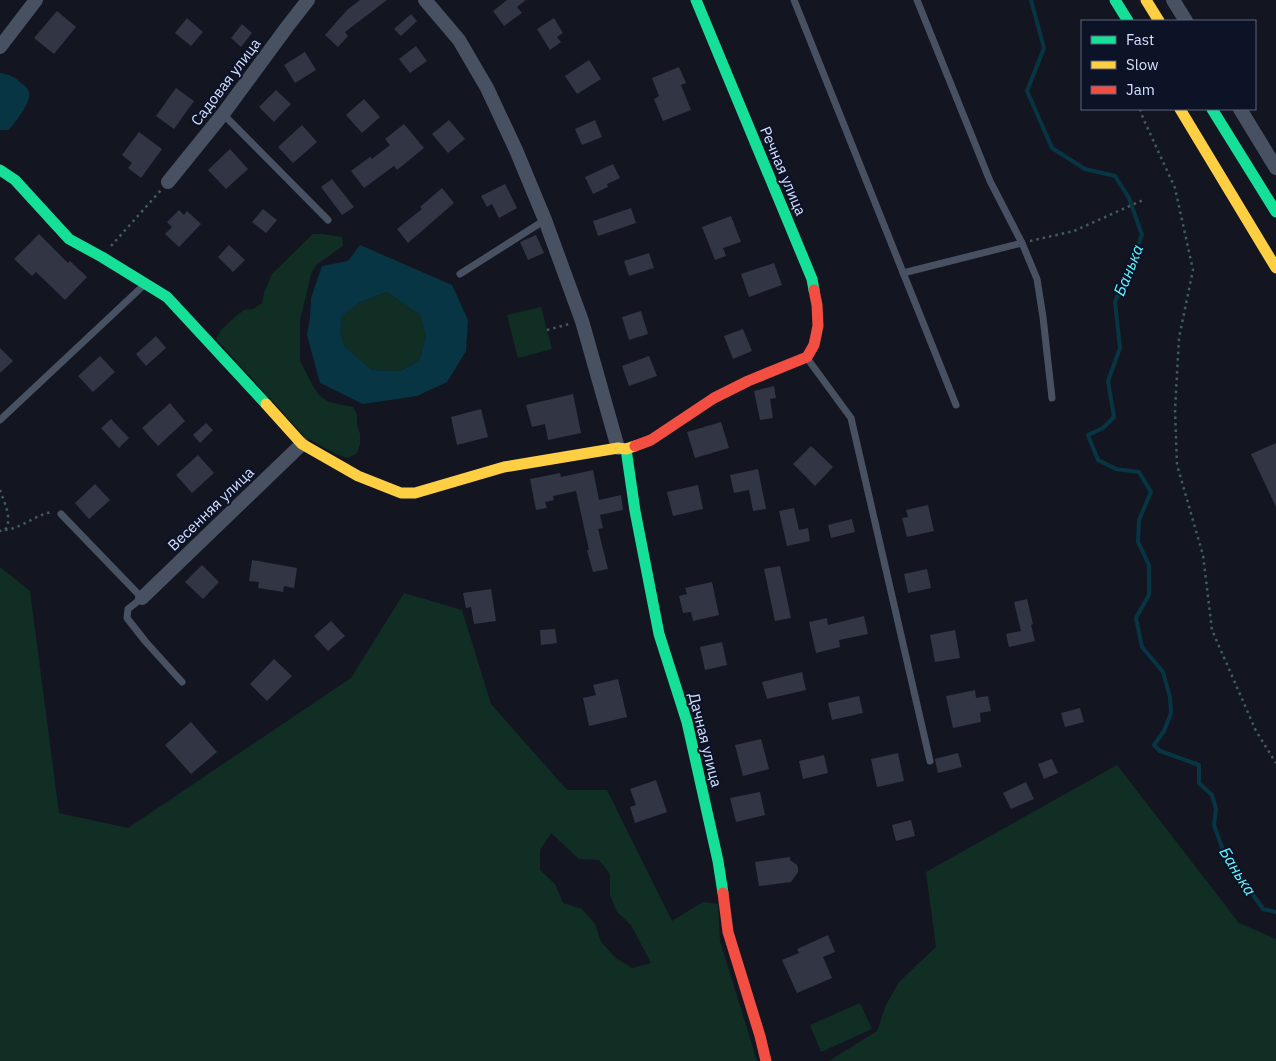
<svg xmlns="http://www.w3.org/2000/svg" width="1276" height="1061" font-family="'IBM Plex Sans',sans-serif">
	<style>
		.green { fill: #102e23; fill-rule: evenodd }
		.water { fill: #073544; fill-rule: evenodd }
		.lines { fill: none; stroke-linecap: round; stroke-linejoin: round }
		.stream { stroke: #073544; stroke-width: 4 }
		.building { fill: #313544 }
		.path { stroke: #425b5d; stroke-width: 2.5; stroke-dasharray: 2.5 4; stroke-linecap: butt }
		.lane { stroke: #485162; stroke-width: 7 }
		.street { stroke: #485162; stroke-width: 14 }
		.fast { stroke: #16e098; stroke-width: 11 }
		.slow { stroke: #ffcf43; stroke-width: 11 }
		.jam { stroke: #f24e42; stroke-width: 11 }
		.labels { text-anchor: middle; stroke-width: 4.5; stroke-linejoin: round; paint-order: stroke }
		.street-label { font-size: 15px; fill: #d4e0ff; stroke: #0d1327 }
		.water-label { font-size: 16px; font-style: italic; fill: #62f6ff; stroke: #0d1327 }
	</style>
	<rect width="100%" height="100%" fill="#131621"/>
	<g class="green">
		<polygon points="313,234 322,234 342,237 343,246 316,265 311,274 300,321 300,361 314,388 320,396 329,402 353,407 357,414 357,425 360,434 360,444 357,453 348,458 336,454 305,437 216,339 221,330 236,316 244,310 253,309 262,303 264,293 272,274"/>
		<polygon points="387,292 420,315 426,336 419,361 400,371 372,370 345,347 340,332 342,316 359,303"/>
		<polygon points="541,307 552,349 518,358 507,315"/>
		<path d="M 0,567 L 30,591 L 59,813 L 128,828 L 351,678 L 404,593 L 462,610 L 491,704 L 567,790 L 607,790 L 672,921 L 703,902 L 718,904 L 720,941 L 757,1061 L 0,1061 ZM 551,833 L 579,859 L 599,860 L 610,874 L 610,895 L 617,912 L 631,925 L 651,963 L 632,968 L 616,958 L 601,942 L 595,924 L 582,909 L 563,903 L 555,884 L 540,870 L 540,850 Z"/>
		<polygon points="1117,765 1239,923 1276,939 1276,1061 829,1061 877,1031 886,1005 899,982 936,947 926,872"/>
		<polygon points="860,1003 872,1029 821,1052 810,1025"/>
	</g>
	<g class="water">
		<path d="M 0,73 C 8,74 15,77 21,83 C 24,85 28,88 29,92 C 32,102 15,122 9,130 L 0,130 Z"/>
		<path d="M 360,245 L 452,285 L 468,320 L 466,351 L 447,382 L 417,396 L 363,404 L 320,383 L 307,335 L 310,318 L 311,298 L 322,266 L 348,261 ZM 387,292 L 420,315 L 426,336 L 419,361 L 400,371 L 372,370 L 345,347 L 340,332 L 342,316 L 359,303 Z"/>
	</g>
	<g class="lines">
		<polyline class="stream" points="1031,0 1044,48 1027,91 1052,148 1085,169 1115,176 1129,198 1142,235 1115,302 1120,348 1108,381 1114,417 1103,428 1088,435 1098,460 1116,469 1139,472 1151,492 1139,520 1138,542 1149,565 1149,595 1136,618 1142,647 1163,672 1170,697 1171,713 1164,731 1154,745 1160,751 1199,765 1199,783 1212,795 1216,809 1214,825 1224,853 1263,909 1276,912"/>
	</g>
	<g class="building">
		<polygon points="360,0 387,0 345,32 348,36 338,47 325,35 347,10"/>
		<polygon points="507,0 526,0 517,7 522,13 504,26 493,11"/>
		<polygon points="57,11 76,27 54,54 34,38"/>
		<polygon points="411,14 417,21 401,36 394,29"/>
		<polygon points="187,18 203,32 191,46 175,33"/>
		<polygon points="554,18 563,33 557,37 561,42 550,50 537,29"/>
		<polygon points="242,24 252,33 241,47 231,38"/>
		<polygon points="416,46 427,61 410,73 399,59"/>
		<polygon points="305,52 316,70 295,83 284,65"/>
		<polygon points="589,60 601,79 577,94 565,76"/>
		<polygon points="679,67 686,83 681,85 691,110 663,121 654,99 659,96 652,78"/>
		<polygon points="176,88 194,101 174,129 156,116"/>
		<polygon points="276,90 291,104 274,122 259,107"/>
		<polygon points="364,99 380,117 362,133 346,115"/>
		<polygon points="449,120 465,139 448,153 432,134"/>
		<polygon points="595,120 602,137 582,145 575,129"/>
		<polygon points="404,124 424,148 397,170 394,166 364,188 351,171 370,157 372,159 390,145 385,139"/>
		<polygon points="302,125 317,142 293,163 278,147"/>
		<polygon points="139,132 162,149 141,178 128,168 132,163 122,155"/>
		<polygon points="230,149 248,169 226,189 208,170"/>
		<polygon points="613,164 620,178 607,184 608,187 593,194 585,177"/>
		<polygon points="332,179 354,207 342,215 321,187"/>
		<polygon points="505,184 517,208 499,218 492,204 487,207 481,196"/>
		<polygon points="442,188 454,203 408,243 397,229 422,209 420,207"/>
		<polygon points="631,208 636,223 598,236 593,221"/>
		<polygon points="263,209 277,220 266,233 252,222"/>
		<polygon points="179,210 184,215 187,211 201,224 179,247 165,234 172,227 167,222"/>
		<polygon points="731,216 741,242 723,248 726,256 715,260 702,227"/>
		<polygon points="39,234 68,263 70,261 87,277 65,300 36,272 32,276 14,259"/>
		<polygon points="536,235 544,253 528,260 520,242"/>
		<polygon points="229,245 245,260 233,272 218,257"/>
		<polygon points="649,253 654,268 629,276 624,261"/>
		<polygon points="774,263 782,285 749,297 741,274"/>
		<polygon points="641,311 648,334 629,340 622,317"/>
		<polygon points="743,329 752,351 733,359 724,336"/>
		<polygon points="156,336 166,348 146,366 136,354"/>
		<polygon points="0,348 13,361 0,373"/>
		<polygon points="100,356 115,372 93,392 78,376"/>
		<polygon points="649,356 657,376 629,386 622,366"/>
		<polygon points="774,386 776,398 770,399 773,418 760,420 754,391"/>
		<polygon points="573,394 581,433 548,440 545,424 532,427 526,405"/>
		<polygon points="170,403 185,421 158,446 142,428"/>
		<polygon points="481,409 488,437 457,445 451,417"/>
		<polygon points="111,419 129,438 119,448 101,428"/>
		<polygon points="721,422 729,448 695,458 687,432"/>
		<polygon points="206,423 213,430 200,443 193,435"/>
		<polygon points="1276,443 1276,507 1251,454"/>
		<polygon points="811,446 833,467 815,486 793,464"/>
		<polygon points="198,455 214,473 192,493 176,475"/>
		<polygon points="758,469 766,509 753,511 749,490 734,493 730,475"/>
		<polygon points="593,470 599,500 621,495 623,510 600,515 603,528 598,529 608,569 593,572 587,550 589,550 576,491 553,496 554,500 545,502 547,508 536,510 530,479 560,473 561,477"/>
		<polygon points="95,484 110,500 89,519 75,503"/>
		<polygon points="698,485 703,509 673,516 667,492"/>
		<polygon points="928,505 934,531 907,537 902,518 908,517 906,510"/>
		<polygon points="794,508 799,530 808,528 810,541 787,546 779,511"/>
		<polygon points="852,519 855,532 831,538 828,525"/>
		<polygon points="252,560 297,568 294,588 284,586 283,592 258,588 259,582 249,581"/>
		<polygon points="202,565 219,582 203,599 185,582"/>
		<polygon points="780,566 791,618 775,621 764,569"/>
		<polygon points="927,569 931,588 908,593 904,574"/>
		<polygon points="712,582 719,615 693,621 691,612 683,613 679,596 687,594 685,588"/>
		<polygon points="491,589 496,621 474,624 471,607 466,608 463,593"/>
		<polygon points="1027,599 1033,624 1031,625 1035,641 1009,647 1006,634 1021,631 1014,602"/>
		<polygon points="864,616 868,634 839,640 840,647 816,653 809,622 827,618 828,625"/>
		<polygon points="331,621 345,636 328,651 314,636"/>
		<polygon points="555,629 557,643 541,645 540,630"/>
		<polygon points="955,630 960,658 935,662 930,635"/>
		<polygon points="722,642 727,665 705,670 700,647"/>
		<polygon points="274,659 292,676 267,701 250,684"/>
		<polygon points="802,672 806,690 767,699 762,682"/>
		<polygon points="618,679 627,717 589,726 583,698 596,695 593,685"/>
		<polygon points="975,690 976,698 988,696 991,711 980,713 981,722 953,728 946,696"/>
		<polygon points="859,696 863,713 832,720 828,703"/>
		<polygon points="1080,708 1084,722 1065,727 1061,713"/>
		<polygon points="191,722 217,752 191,774 165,745"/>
		<polygon points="761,739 769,769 743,776 735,745"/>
		<polygon points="898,753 904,781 877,787 871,759"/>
		<polygon points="958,753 962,767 938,773 935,759"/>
		<polygon points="824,755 828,773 803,779 799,761"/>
		<polygon points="1052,759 1058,773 1044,779 1038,764"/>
		<polygon points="656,780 667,812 635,823 630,807 636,805 630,789"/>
		<polygon points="1026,782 1034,799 1011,809 1003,793"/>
		<polygon points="760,792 765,815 736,822 730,798"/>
		<polygon points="911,820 915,836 896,841 892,825"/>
		<polygon points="790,857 790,860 797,865 798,868 798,872 791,882 759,886 755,862"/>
		<polygon points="828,935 835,952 823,957 832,978 797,993 782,960 799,953 797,949"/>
	</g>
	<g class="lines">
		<g class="path">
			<polyline points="1140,109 1143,118 1175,188 1193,270 1179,338 1175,410 1177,465 1203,555 1212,630 1256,731 1276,763"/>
			<polyline points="1030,241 1074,231 1143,200"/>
			<polyline points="111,246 161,190"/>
			<polyline points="547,330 569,324"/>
			<path d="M 0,490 C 4,502 13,519 5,530 L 0,531"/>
			<path d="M 5,530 C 22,528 35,515 52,512"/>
		</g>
		<g class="lane">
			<polyline points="794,0 956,405"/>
			<polyline points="917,0 990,181 1022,243 1037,279 1043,317 1052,398"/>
			<polyline points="223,114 328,220"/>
			<polyline points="903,273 1022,243"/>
			<polyline points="460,274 545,220"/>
			<polyline points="807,358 851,418 930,761"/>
			<polyline points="0,420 144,285"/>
			<polyline points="61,514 142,598 128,609 127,618 145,641 182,682"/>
		</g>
		<g class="street">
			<polyline points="425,0 459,40 487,88 516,150 545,220 582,321 618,448"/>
			<polyline points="1173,0 1186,21"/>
			<polyline points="0,47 36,0"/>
			<polyline points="1240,109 1276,168"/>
			<polyline points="168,182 223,114 287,27 308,0"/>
			<polyline points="142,598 302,444"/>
		</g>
		<g class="fast">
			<polyline points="696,0 812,279 814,290"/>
			<polyline points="1115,0 1128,21"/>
			<polyline points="1212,109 1276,212"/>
			<polyline points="0,170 15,180 69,239 102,257 167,297 266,404"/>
			<polyline points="626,449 635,511 659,634 687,722 718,861 723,893"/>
		</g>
		<g class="slow">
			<polyline points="1146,0 1159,21"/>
			<polyline points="1180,109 1276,268"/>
			<polyline points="266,404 302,444 358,476 401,493 415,493 504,467 618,448 626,449 635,446"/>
		</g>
		<g class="jam">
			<polyline points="635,446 651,440 714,398 748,381 807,357 814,345 818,326 817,305 814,290"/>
			<polyline points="723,893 728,932 760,1036 766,1061"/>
		</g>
	</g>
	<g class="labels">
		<g class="street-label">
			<text transform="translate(226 82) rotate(-53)" y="5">Садовая улица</text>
			<text transform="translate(783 171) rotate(67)" y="5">Речная улица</text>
			<text transform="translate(211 509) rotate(-44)" y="5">Весенняя улица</text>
			<text transform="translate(705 740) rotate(76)" y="5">Дачная улица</text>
		</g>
		<g class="water-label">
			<text transform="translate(1128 270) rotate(-68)" y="6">Банька</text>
			<text transform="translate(1238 871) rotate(58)" y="6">Банька</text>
		</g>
	</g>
	<rect x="1081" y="20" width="175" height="90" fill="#0d1327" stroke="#5d657d"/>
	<rect x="1091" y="36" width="25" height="8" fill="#16e098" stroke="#5d657d"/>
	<text x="1126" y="45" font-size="15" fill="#d4e0ff">Fast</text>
	<rect x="1091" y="61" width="25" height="8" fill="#ffcf43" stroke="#5d657d"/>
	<text x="1126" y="70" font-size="15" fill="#d4e0ff">Slow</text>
	<rect x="1091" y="86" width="25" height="8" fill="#f24e42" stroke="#5d657d"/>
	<text x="1126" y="95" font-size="15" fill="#d4e0ff">Jam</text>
</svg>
